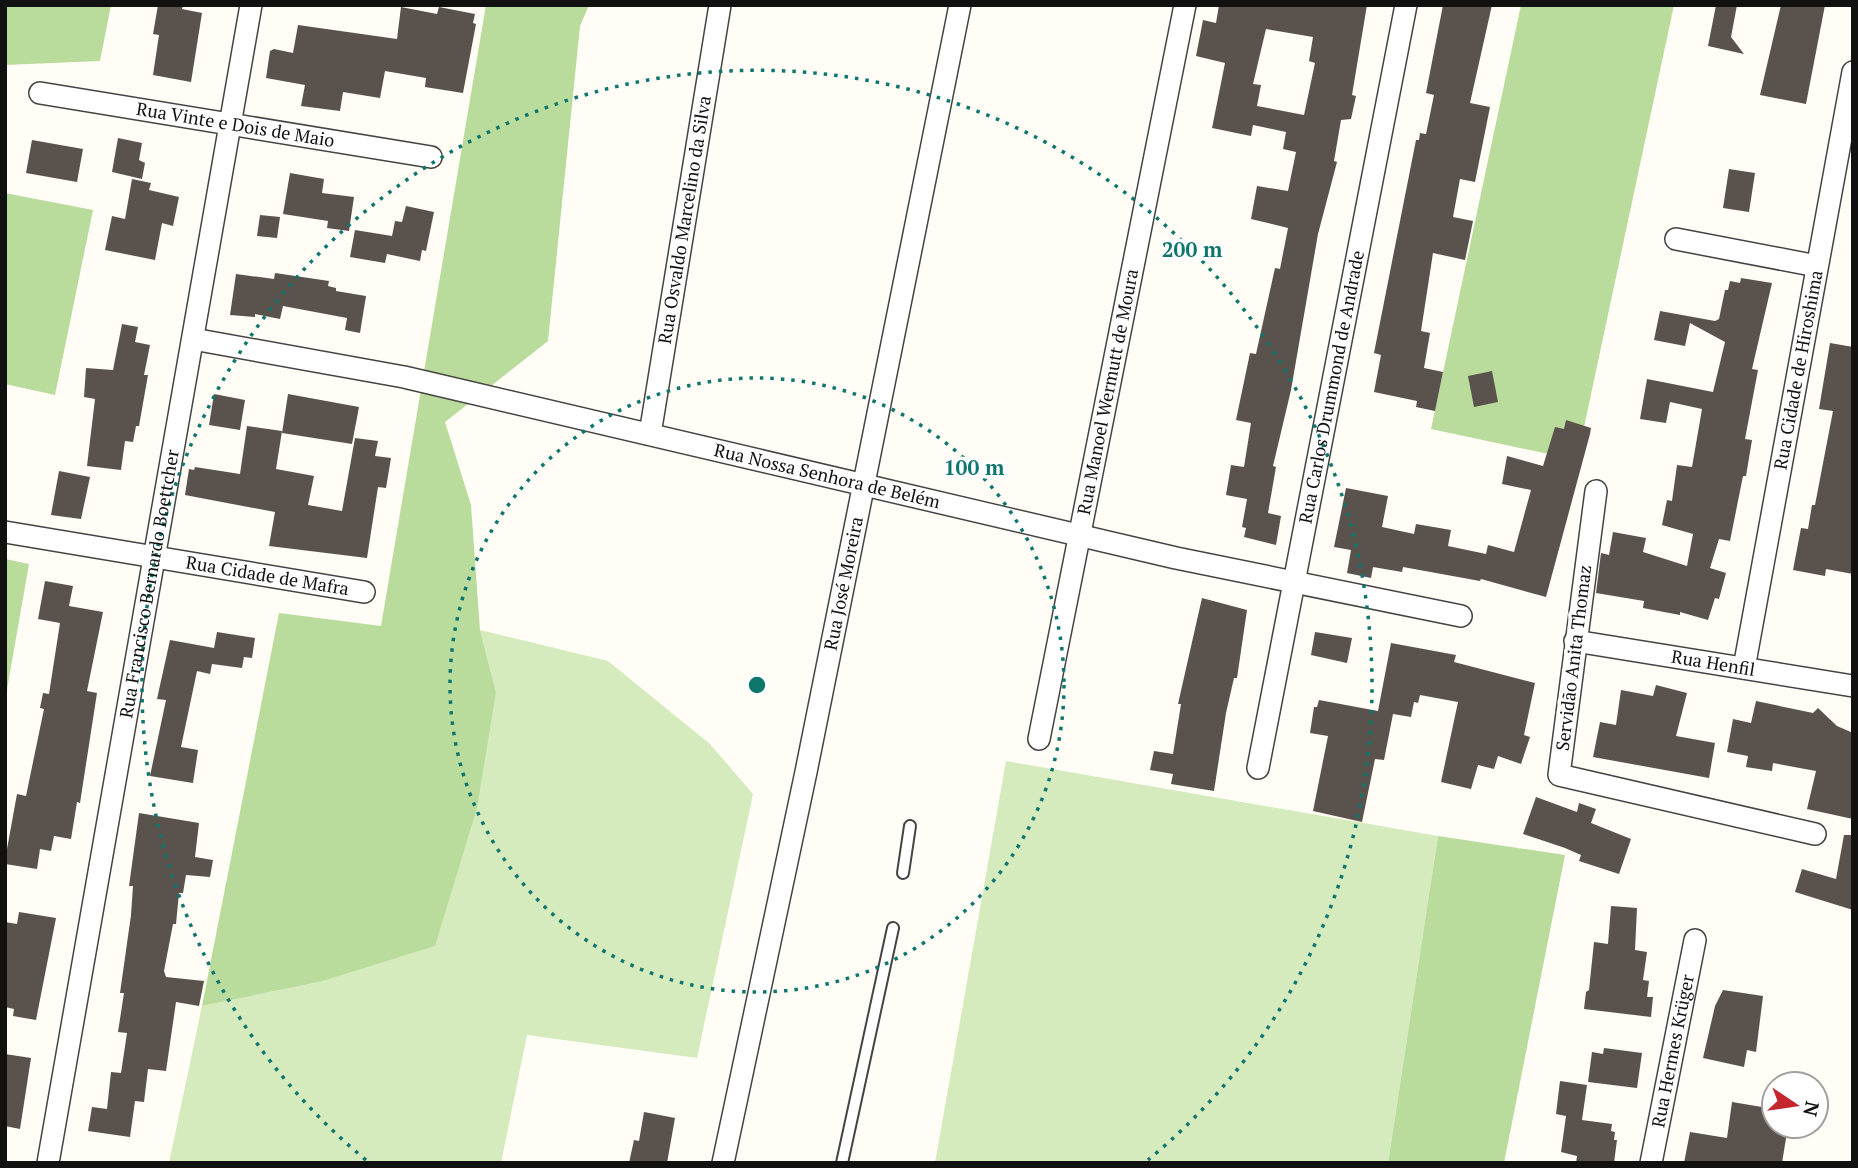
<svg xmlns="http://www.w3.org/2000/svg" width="1858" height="1168" font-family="'PT Serif',serif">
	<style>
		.green { fill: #d5ebbd }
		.forest { fill: #b9dc9c }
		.building { fill: #5a524d; fill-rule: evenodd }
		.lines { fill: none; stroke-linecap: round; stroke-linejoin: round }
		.lane-casing { stroke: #444; stroke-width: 14 }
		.street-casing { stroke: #444; stroke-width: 24 }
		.lane { stroke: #fff; stroke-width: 10 }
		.street { stroke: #fff; stroke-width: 21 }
		.ring { fill: none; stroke: #0f766e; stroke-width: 3.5; stroke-dasharray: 3.5 7 }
		.labels { text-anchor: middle; stroke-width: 7; stroke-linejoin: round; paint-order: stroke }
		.street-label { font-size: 18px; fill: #111; stroke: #fff }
		.centre { fill: #0f766e; stroke: #fff; stroke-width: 3.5 }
		.ring-label { font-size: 21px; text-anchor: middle; font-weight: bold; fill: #0f766e; stroke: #fff; stroke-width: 7; stroke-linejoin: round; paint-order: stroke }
	</style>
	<rect width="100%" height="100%" fill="#fffdf5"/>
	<g class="green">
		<polygon points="480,630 608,661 710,744 753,794 697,1058 527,1035 501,1163 169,1163 202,1006 319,982 496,692"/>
		<polygon points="1006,761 1438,836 1388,1163 935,1163"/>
	</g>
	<g class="forest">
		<polygon points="5,5 111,5 100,61 5,65"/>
		<polygon points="486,5 589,5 580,26 548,341 445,422 471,505 480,630 496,692 477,808 435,946 319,982 202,1006 279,613 381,626"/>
		<polygon points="1521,5 1674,5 1577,460 1431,429"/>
		<polygon points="5,193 93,210 55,395 5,384"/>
		<polygon points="5,559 29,564 5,701"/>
		<polygon points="1438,836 1565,855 1504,1163 1388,1163"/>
	</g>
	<g class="building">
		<polygon points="158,5 183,5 182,9 202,13 191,82 153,75 159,35 153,34"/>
		<path d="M 1219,5 L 1367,5 L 1352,95 L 1356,96 L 1351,119 L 1341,120 L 1334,161 L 1337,162 L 1318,234 L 1291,390 L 1273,466 L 1276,467 L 1268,513 L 1281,516 L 1276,545 L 1244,537 L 1246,528 L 1242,527 L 1247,499 L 1226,495 L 1231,465 L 1244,467 L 1251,423 L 1236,420 L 1250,353 L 1256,354 L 1275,268 L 1280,269 L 1288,228 L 1251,219 L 1257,186 L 1288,191 L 1296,152 L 1283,149 L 1286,132 L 1253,125 L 1251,136 L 1212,128 L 1225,63 L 1196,56 L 1203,20 L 1216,23 ZM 1266,29 L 1313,37 L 1309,61 L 1315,63 L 1304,115 L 1257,106 L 1261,85 L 1253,84 Z"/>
		<polygon points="1443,5 1492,5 1470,103 1490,107 1475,182 1460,179 1453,217 1473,221 1465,260 1433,253 1421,331 1430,333 1424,368 1443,372 1435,411 1416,407 1417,401 1374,392 1381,355 1374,353 1416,140 1419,140 1420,133 1426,134 1434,95 1426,93"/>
		<polygon points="1716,5 1737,5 1731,37 1744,54 1708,46"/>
		<polygon points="1781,5 1825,5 1806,104 1760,95"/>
		<polygon points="401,7 437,14 439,7 475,14 473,23 476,24 463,93 425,87 426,78 385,71 380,98 343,92 340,111 301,106 305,85 266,78 270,51 274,49 293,53 298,25 397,39"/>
		<polygon points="118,138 142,143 139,160 145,163 142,179 112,172"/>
		<polygon points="32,140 83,149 77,182 26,173"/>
		<polygon points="1729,169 1755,173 1749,212 1723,208"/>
		<polygon points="290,173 324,179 322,193 354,197 349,231 327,228 328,221 283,214"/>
		<polygon points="132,179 151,183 149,190 179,197 173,226 162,223 155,260 105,250 112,216 125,219"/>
		<polygon points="406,206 434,212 426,251 422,250 420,261 387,254 385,263 350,257 355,230 392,236 395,221 402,222"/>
		<polygon points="260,215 280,217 277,238 257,236"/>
		<polygon points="275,273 329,281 328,286 336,288 336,291 366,296 360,333 345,330 347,318 283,306 280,319 255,314 255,317 230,315 236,274 274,279"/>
		<polygon points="1741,278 1772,283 1752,369 1758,370 1745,439 1752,440 1746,476 1743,476 1730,541 1719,539 1710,568 1726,573 1719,599 1715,598 1708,620 1680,612 1680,615 1643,608 1644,601 1596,593 1601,553 1609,555 1613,532 1646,538 1643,552 1687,566 1693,534 1662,525 1667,500 1672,501 1677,465 1692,467 1702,409 1670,402 1666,423 1640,419 1647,379 1713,392 1725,342 1690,323 1685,346 1654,340 1660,311 1715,321 1719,319 1725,290 1728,290 1730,281 1740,283"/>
		<polygon points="122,324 138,327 135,342 150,345 144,375 148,375 139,426 136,426 133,442 125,441 121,470 87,466 95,399 84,397 86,368 113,370"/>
		<polygon points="1830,343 1853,347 1853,574 1826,569 1825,576 1793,570 1801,528 1808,529 1812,505 1815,505 1833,411 1819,409"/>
		<polygon points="1492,371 1498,402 1474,407 1468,376"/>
		<polygon points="214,394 245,400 240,430 209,425"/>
		<polygon points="288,394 359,407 352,444 282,433"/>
		<polygon points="1566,420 1591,428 1590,434 1546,597 1481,579 1480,581 1403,567 1402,572 1373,567 1371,578 1347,573 1351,550 1334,547 1346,488 1388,496 1382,527 1414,534 1416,524 1451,530 1448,546 1486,554 1488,545 1514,552 1531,490 1502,484 1507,456 1543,466 1555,427 1564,429"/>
		<polygon points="247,426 282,431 276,469 314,476 308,505 342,511 355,438 378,441 375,456 391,458 386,488 378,487 367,558 269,546 275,512 185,495 189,469 194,470 195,467 240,474"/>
		<polygon points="59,471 90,477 81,519 51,515"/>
		<polygon points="45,581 73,586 69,606 103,612 87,691 97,693 80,803 77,802 71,839 54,836 51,851 40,849 37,869 5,864 5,860 17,794 26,796 44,709 40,708 43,693 49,694 60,623 38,619"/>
		<polygon points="1202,598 1247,610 1237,678 1234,678 1226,713 1214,791 1171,784 1173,774 1150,770 1154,751 1173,754 1181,704 1178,704"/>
		<polygon points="217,632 255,638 252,658 244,657 242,668 212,664 210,674 197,671 181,747 198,750 193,783 150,776 166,700 157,699 170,640 214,648"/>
		<polygon points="1315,632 1352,638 1347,663 1311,655"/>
		<polygon points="1391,643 1456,655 1454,662 1535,683 1524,735 1530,737 1521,764 1498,756 1494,769 1478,765 1471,789 1441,782 1458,702 1420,695 1418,703 1414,702 1411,717 1393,714 1384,760 1375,759 1362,822 1313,811 1328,736 1310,733 1314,707 1317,707 1319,700 1378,711"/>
		<polygon points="1656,685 1687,693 1676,736 1715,743 1709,778 1593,757 1600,722 1616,725 1621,690 1653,696"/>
		<polygon points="1756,701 1813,713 1818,708 1837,726 1853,733 1853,819 1807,809 1816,771 1773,763 1772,771 1746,767 1748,756 1727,752 1733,719 1751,723"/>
		<polygon points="1536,797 1577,812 1579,803 1596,809 1591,823 1631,839 1619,874 1579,861 1581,855 1565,848 1523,834"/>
		<polygon points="139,813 199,823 195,857 213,860 210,877 186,875 183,893 179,893 176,924 173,924 164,971 166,977 204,981 199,1006 176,1002 166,1071 148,1069 144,1102 135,1101 130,1137 88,1131 92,1107 107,1109 111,1072 121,1073 127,1033 118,1032 124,993 120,993 131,915 133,886 129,886"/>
		<polygon points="1844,835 1853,835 1853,910 1795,892 1802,869 1836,879"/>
		<polygon points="1611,906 1637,908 1635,950 1647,952 1643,980 1649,981 1647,997 1653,997 1651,1017 1584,1009 1586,992 1589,990 1594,942 1608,944"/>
		<polygon points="19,912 56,918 36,1020 13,1016 14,1009 5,1007 5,922 17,924"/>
		<polygon points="1723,990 1763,996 1756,1052 1747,1050 1744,1067 1703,1058 1715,1006"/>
		<polygon points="1604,1048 1642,1053 1637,1088 1588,1082 1592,1052 1603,1054"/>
		<polygon points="5,1054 31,1058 20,1129 5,1126"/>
		<polygon points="1560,1081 1587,1085 1582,1120 1612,1124 1611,1131 1615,1132 1614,1140 1617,1140 1614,1163 1576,1163 1577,1156 1561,1152 1566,1116 1556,1114"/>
		<polygon points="1732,1102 1774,1109 1774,1126 1788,1126 1782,1163 1684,1163 1690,1132 1727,1138"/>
		<polygon points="644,1112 675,1118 667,1163 629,1163 634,1140 639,1141"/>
	</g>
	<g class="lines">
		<g class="lane-casing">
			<g id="lane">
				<polyline points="903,873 910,826"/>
				<polyline points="842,1163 893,928"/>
			</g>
		</g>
		<g class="street-casing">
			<g id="street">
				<path id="s1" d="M 40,93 L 431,157"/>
				<polyline points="1676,239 1817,266"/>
				<path id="s2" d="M 193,339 L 404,377 L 1176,558 L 1461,616"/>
				<path id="s3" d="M 650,434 L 720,5"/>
				<polyline points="1596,491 1559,775 1815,834"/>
				<path id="s4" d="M 5,532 L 364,592"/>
				<path id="s5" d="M 1575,641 L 1853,686"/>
				<path id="s6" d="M 1744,668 L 1853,72"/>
				<path id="s7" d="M 1039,739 L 1185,5"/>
				<path id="s8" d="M 1258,768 L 1406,5"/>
				<path id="s9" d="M 48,1163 L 251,5"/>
				<path id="s10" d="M 723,1163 L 806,772 L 960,5"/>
				<path id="s11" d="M 1651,1163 L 1695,940"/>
			</g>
		</g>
		<use href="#lane" class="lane"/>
		<use href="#street" class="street"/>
	</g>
	<g class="ring">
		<circle cx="757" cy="685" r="307"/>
		<path d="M366 1160A615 615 0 1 1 1148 1160"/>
	</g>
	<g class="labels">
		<g class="street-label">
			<text dy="6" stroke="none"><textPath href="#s1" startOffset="198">Rua Vinte e Dois de Maio</textPath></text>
			<text dy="6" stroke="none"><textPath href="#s3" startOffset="217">Rua Osvaldo Marcelino da Silva</textPath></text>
			<text dy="6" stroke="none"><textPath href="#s6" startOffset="303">Rua Cidade de Hiroshima</textPath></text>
			<text dy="6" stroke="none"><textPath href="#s8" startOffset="388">Rua Carlos Drummond de Andrade</textPath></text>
			<text dy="6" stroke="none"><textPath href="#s7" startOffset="354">Rua Manoel Wermutt de Moura</textPath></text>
			<text dy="6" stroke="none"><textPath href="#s2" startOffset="649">Rua Nossa Senhora de Belém</textPath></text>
			<text dy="6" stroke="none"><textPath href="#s4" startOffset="266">Rua Cidade de Mafra</textPath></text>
			<text dy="6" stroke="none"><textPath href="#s9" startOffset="588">Rua Francisco Bernardo Boettcher</textPath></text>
			<text dy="6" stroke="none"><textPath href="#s10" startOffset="592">Rua José Moreira</textPath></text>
			<text transform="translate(1574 658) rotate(-83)" y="6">Servidão Anita Thomaz</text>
			<text dy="6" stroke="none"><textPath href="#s5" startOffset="140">Rua Henfil</textPath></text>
			<text dy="6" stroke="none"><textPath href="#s11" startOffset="114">Rua Hermes Krüger</textPath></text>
		</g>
	</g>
	<circle cx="757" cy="685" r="10" class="centre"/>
	<g class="ring-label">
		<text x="1192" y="257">200 m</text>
		<text x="974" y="475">100 m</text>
	</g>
	<rect width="1858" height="1168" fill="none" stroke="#111111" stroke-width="14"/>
	<g transform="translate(1795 1105) rotate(103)"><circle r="33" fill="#ffffff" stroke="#a0a0a0" stroke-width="2"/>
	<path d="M0-5L12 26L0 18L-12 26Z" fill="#c4262e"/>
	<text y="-10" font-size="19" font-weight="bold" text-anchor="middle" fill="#111111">N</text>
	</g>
</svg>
